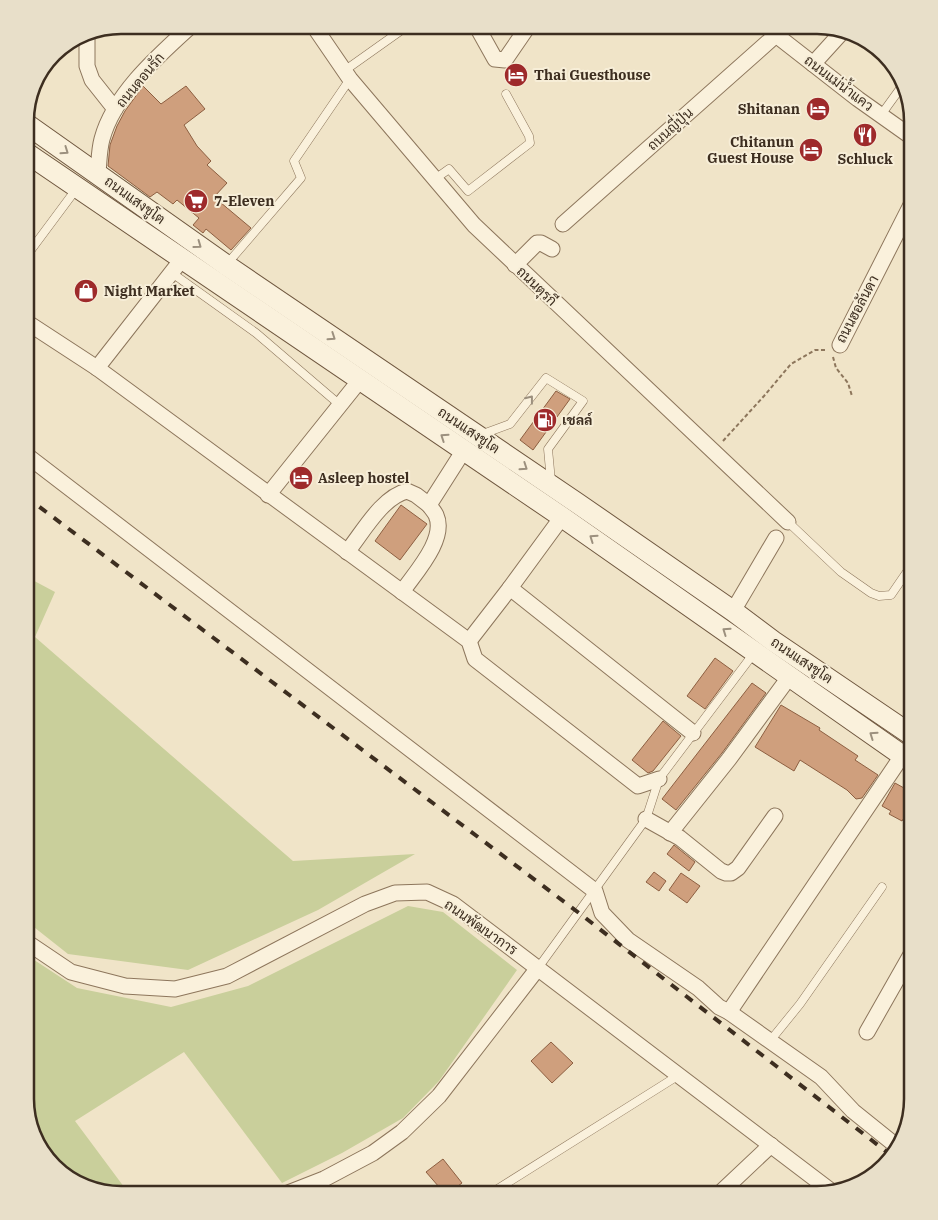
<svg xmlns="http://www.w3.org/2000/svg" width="938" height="1220" font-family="'IBM Plex Serif',Sarabun,serif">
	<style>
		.green { fill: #c9cf9b }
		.building { fill: #cf9f7d; stroke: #8d5f41 }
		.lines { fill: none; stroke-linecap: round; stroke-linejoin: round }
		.lane-casing { stroke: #8d765c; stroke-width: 9 }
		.street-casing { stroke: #8d765c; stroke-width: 17 }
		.secondary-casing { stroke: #6f573f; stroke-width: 22 }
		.path { stroke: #8d765c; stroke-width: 2; stroke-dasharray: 4 2.5; stroke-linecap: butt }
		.lane { stroke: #faf1dc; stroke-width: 8 }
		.street { stroke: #faf1dc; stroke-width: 15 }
		.secondary { stroke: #faf1dc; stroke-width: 20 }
		.rail { stroke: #3d2e20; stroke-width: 4; stroke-dasharray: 9 9; stroke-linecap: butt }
		.oneway { stroke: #9c907e }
		.labels { text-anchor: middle; stroke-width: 4; stroke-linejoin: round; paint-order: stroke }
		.poi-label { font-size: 14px; font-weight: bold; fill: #3d2e20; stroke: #f7eed8; text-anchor: start }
		.street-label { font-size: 14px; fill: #3d2e20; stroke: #f7eed8 }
		.rim { fill: none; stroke: #3d2e20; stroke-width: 2.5 }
	</style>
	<rect width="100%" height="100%" fill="#f0e4c8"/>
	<g class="green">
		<polygon points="25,576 55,592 35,637 293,861 415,854 318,910 188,970 68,954 25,920"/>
		<polygon points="408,906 443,912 517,970 439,1081 403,1118 342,1153 282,1183 184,1052 75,1121 130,1195 121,1195 74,1183 32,1121 25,1099 25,954 77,988 171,1007 248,986"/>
	</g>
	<g class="building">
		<polygon points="143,86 161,104 186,86 205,109 184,125 197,146 211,161 207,165 227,183 214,197 251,228 231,250 206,229 203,233 193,225 199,218 177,200 173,204 157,192 150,197 108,166 110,145 117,126 125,111"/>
		<polygon points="556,391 570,399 533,450 520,440"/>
		<polygon points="401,505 427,524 400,560 375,541"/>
		<polygon points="715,658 733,671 705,709 687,696"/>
		<polygon points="752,683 766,693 722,753 676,810 662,799"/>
		<polygon points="781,705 820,728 819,730 858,756 855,760 878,775 862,798 856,799 847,790 800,760 794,771 755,747"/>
		<polygon points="663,721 681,736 653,771 648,773 632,760"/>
		<polygon points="895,783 913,793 913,803 902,821 889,814 891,811 882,806"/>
		<polygon points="674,845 695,862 689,871 667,854"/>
		<polygon points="654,872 666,881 659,891 646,882"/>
		<polygon points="681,873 700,886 687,903 669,890"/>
		<polygon points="551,1042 573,1063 552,1083 531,1061"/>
		<polygon points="443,1159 462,1183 446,1195 426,1172"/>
	</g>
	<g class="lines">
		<g class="lane-casing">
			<g id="lane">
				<polyline points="344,71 406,27"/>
				<polyline points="881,115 902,86"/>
				<polyline points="435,179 449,169 468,191 530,143 529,136 506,94"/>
				<polyline points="25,258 77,188"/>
				<polyline points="227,264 301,178 294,161 350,79"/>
				<polyline points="172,273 256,333 340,405"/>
				<polyline points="480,435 510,424 546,378 583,401 548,449 551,481"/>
				<polyline points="788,522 841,572 871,593 879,596 891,595 913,563"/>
				<polyline points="538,968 646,819 659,779 754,653"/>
				<polyline points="770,1041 800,1004 882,887"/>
				<polyline points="488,1195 679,1075"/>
			</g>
		</g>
		<g class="street-casing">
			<g id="street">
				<polyline points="313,25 350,79 474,225 788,522"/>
				<polyline points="476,25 495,59 505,60 529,25"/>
				<polyline points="767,25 776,35 858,99 913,138"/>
				<polyline points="87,38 87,66 92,80 115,109"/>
				<polyline points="813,64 843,31"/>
				<path d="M 98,173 C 99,162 99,150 102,139 C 114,94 159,55 192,25"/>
				<polyline points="563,224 776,35"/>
				<polyline points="515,265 537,243 541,243 552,249"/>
				<polyline points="25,321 97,368 469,641 475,659 638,786 659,779"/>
				<polyline points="840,345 913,201"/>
				<polyline points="97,368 183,258"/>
				<polyline points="25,454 595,891 602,913 628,940 698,988 719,1007 729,1012 821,1077 853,1111 899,1148"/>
				<polyline points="268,495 360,380"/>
				<path d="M 347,552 C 363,532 382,497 407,491 L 416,495 L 429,505"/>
				<polyline points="510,588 693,733"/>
				<path d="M 402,592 C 415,573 447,539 436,515 C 434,511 431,508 429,505 L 464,450"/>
				<polyline points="733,611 776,538"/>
				<polyline points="469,641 510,588 562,517"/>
				<polyline points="646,819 680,838 721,871 726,873 731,873 738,868 775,816"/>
				<polyline points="670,833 729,759 790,676"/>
				<polyline points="25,941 71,972 125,986 175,989 227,976 365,904 395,893 427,892 453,904 831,1191"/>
				<polyline points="729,1012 902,756"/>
				<polyline points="867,1032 913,951"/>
				<polyline points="283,1195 324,1179 373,1153 402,1132 439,1096 538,968"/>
				<polyline points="718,1195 771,1145"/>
			</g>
		</g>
		<g class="secondary-casing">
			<g id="secondary">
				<polyline points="25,123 226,265 577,503 733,611 773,641 913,736"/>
				<polyline points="25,152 562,517 913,763"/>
			</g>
		</g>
		<g class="path">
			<polyline points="833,357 836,368 848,383 852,396"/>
			<polyline points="723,441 764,396 791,364 815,350 827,350"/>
		</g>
		<use href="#lane" class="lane"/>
		<use href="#street" class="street"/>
		<use href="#secondary" class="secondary"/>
		<polyline class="rail" points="25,496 579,913 892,1156"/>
	</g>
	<defs><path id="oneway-chevron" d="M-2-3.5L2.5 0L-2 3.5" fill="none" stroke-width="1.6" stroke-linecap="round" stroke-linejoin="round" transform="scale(1.25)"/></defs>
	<g class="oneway">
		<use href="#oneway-chevron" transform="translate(65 151) rotate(35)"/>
		<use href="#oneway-chevron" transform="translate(198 245) rotate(36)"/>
		<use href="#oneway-chevron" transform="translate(332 337) rotate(34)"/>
		<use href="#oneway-chevron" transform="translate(530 399) rotate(-52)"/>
		<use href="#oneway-chevron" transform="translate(444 437) rotate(-146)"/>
		<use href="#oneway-chevron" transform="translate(524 467) rotate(34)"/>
		<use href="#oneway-chevron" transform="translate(593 538) rotate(-145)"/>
		<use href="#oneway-chevron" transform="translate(726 631) rotate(-145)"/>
		<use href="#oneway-chevron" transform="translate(873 735) rotate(-145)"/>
	</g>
	<defs>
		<g id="hotel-disc" transform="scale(1.25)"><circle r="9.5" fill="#9e2a2b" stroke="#f7eed8"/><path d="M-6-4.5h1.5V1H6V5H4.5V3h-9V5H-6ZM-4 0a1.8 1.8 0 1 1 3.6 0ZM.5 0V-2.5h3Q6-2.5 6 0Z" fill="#fff"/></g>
		<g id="restaurant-disc" transform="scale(1.25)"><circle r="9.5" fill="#9e2a2b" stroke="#f7eed8"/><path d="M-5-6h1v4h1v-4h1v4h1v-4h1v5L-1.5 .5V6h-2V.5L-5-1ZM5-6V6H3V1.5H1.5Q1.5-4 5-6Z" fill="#fff"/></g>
		<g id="supermarket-disc" transform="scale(1.25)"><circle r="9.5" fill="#9e2a2b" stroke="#f7eed8"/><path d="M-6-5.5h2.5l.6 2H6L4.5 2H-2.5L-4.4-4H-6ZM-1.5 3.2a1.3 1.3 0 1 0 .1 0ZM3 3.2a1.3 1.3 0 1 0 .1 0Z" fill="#fff"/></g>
		<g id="shop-disc" transform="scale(1.25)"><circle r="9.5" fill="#9e2a2b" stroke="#f7eed8"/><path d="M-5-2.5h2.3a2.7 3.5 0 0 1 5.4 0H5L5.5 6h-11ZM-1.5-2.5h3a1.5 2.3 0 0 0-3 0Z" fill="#fff"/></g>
		<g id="fuel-disc" transform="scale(1.25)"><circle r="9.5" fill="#9e2a2b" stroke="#f7eed8"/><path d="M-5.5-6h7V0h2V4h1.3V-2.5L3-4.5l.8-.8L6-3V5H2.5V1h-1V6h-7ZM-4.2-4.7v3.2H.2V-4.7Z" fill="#fff"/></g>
	</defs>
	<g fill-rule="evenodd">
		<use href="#hotel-disc" x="516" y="75"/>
		<use href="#hotel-disc" x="818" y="109"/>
		<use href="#restaurant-disc" x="865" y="135"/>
		<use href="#hotel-disc" x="811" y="150"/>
		<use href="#supermarket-disc" x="196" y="201"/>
		<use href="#shop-disc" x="86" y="291"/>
		<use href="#fuel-disc" x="545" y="420"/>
		<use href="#hotel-disc" x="301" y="478"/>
	</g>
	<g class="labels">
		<g class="poi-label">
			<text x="534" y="80">Thai Guesthouse</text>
			<text x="800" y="114" text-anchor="end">Shitanan</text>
			<text x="794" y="147" text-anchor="end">Chitanun<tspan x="794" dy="16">Guest House</tspan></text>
			<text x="865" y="164" text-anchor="middle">Schluck</text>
			<text x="214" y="206">7-Eleven</text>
			<text x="104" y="296">Night Market</text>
			<text x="562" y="425">เชลล์</text>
			<text x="318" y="483">Asleep hostel</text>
		</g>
		<g class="street-label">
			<text transform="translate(140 80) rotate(-50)" y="5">ถนนดอนรัก</text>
			<text transform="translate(839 83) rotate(37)" y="5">ถนนแม่น้ำแคว</text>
			<text transform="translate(670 129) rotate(-42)" y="5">ถนนญี่ปุ่น</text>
			<text transform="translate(135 200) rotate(36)" y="5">ถนนแสงชูโต</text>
			<text transform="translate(537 286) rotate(44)" y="5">ถนนตุรกี</text>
			<text transform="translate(857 309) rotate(-62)" y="5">ถนนฮอลันดา</text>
			<text transform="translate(469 430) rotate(34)" y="5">ถนนแสงชูโต</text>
			<text transform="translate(802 660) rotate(34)" y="5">ถนนแสงชูโต</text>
			<text transform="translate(481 927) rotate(35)" y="5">ถนนพัฒนาการ</text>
		</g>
	</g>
	<path d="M0 0H938V1220H0ZM121 34H817A87 87 0 0 1 904 121V1099A87 87 0 0 1 817 1186H121A87 87 0 0 1 34 1099V121A87 87 0 0 1 121 34Z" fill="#e8dfc9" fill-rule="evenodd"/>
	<path class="rim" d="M121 34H817A87 87 0 0 1 904 121V1099A87 87 0 0 1 817 1186H121A87 87 0 0 1 34 1099V121A87 87 0 0 1 121 34Z"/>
</svg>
